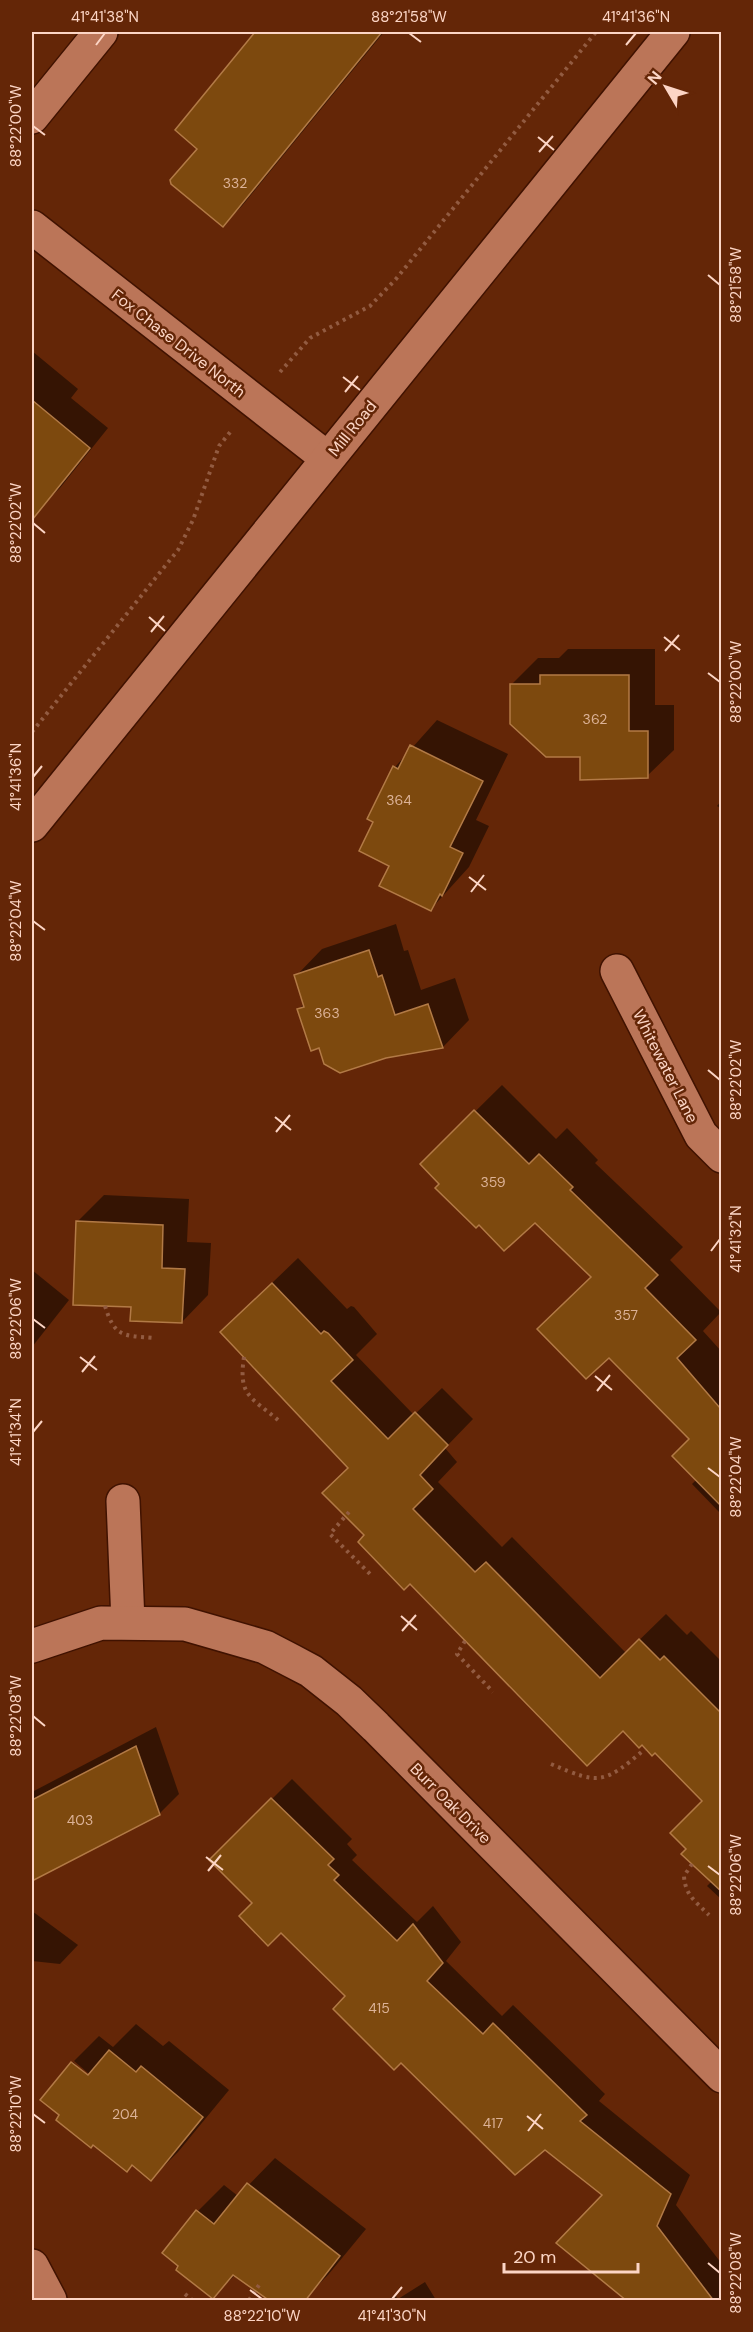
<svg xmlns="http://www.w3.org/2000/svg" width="753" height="2332" font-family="'DM Sans',sans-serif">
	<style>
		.shadow { fill: #0007 }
		.building { fill: #7d490e; stroke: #b27a46; stroke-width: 1.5 }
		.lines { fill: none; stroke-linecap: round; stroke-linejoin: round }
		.minor-casing { stroke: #401200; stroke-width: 36 }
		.tertiary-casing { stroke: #401200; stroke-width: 36 }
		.path { stroke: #925b41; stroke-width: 4; stroke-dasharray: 3 4.5; stroke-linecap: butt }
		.minor { stroke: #bb7558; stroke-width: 33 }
		.tertiary { stroke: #bb7558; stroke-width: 33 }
		.ticks { fill: none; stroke: #fcd5c5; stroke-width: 2 }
		.labels { text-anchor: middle; stroke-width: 5; stroke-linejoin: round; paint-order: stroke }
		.number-label { font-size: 14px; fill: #dcb297 }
		.street-label { font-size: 16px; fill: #fcd5c5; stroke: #642607 }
		.neatline { fill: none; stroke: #fcd5c5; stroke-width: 2 }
		.ticks-label { font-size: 15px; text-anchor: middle; fill: #fcd5c5 }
	</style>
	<rect width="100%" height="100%" fill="#642607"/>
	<g class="shadow">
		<polygon points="257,32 384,32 242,206 223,225 199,148 177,130"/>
		<polygon points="32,351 78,389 71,398 108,428 60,488 40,507 32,500"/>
		<polygon points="568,649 655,649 655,705 674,705 674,750 647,776 582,756 511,685 538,658 559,658"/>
		<polygon points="437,720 508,754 476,820 489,826 469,867 431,909 391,865 375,821 395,767"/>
		<polygon points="722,800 722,809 717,806"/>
		<polygon points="396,924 404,951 408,950 421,990 455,978 469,1020 443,1047 385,1056 320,1046 299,1009 305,1003 296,976 322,949"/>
		<polygon points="502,1085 556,1139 567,1128 598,1160 595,1163 683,1247 670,1260 721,1312 703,1331 722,1352 720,1513 692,1484 697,1479 691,1439 593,1276 535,1221 441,1184 422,1164"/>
		<polygon points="104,1195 189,1199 187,1242 211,1243 208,1295 182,1322 77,1222"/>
		<polygon points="298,1258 347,1309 351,1306 354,1307 377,1334 356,1355 414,1415 442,1388 473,1419 445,1448 457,1462 438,1482 502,1547 512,1537 626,1653 666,1614 687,1635 691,1631 722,1662 722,1900 707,1886 712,1881 688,1849 704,1801 655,1751 623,1729 350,1468 248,1306"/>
		<polygon points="32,1270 69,1300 32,1347"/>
		<polygon points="156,1727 179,1794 159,1814 36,1877 32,1868 32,1792"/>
		<polygon points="292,1779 352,1839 347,1844 357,1855 352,1860 417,1922 433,1906 461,1942 446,1961 502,2016 513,2005 605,2094 599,2101 690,2175 676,2205 722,2264 722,2300 630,2300 604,2195 347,1996 211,1860"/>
		<polygon points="32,1911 78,1945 60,1964 32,1961"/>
		<polygon points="136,2024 163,2046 169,2041 229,2090 178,2152 151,2179 42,2100 73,2062 93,2081 95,2079 74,2061 99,2036 113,2047"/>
		<polygon points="275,2158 366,2229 328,2275 303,2300 235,2275 213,2297 164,2253 198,2211 224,2185 238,2196"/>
		<polygon points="425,2282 436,2300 387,2300 395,2295 398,2299"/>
	</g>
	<g class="building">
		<polygon points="255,32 382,32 223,227 171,184 170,180 197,149 175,130"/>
		<polygon points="32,400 90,448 32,520"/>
		<polygon points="540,675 629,675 629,731 648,731 648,778 580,780 580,757 546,757 510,724 510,684 540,684"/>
		<polygon points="410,745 483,781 450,847 463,853 442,896 440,894 431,911 379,886 389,866 359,851 373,822 367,819 393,766 398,769"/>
		<polygon points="369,950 378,977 382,975 395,1015 428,1004 443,1048 386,1058 340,1073 324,1064 319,1048 311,1051 297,1009 304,1007 294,975"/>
		<polygon points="474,1110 529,1164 539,1154 573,1187 570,1190 658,1275 645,1288 696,1340 677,1358 720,1408 722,1406 722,1507 672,1456 689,1439 609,1358 586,1379 537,1329 591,1277 535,1223 504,1251 479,1225 476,1228 435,1188 439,1184 420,1164"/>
		<polygon points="76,1221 163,1225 162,1268 185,1269 182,1323 130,1321 131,1307 73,1305"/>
		<polygon points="272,1283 321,1334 324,1331 328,1333 353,1360 331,1381 388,1439 415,1412 448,1445 420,1475 433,1489 413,1509 475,1572 486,1562 600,1678 639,1639 660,1660 664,1656 722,1714 722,1892 681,1854 686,1849 670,1833 702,1801 655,1753 652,1756 642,1745 639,1748 623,1731 587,1766 410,1584 404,1590 358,1542 364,1535 322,1493 348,1468 220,1332"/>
		<polygon points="136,1746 160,1815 32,1881 32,1800"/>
		<polygon points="271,1798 334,1859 328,1865 339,1875 334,1880 397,1941 413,1924 443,1963 427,1981 483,2034 493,2023 587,2115 580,2121 671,2194 657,2226 714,2301 627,2301 556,2243 602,2195 545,2150 515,2175 401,2063 394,2070 333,2009 345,1996 281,1933 268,1946 239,1916 252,1903 209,1860"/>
		<polygon points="109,2050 136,2072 141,2066 203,2117 151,2181 132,2165 127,2172 93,2145 91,2148 56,2120 59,2115 40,2100 71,2062 88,2075"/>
		<polygon points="247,2183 340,2256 305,2301 270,2301 233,2275 213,2299 176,2270 178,2266 162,2253 196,2210 214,2224"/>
	</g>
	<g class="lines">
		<g class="minor-casing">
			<g id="minor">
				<polyline points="32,117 101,32"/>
				<polyline points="32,227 327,458"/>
				<polyline points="617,971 701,1135 722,1156"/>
				<polyline points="123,1501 128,1622"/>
				<polyline points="32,1646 101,1623 185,1624 265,1647 292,1661 311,1671 349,1701 376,1727 722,2076"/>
				<polyline points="32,2266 50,2300"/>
			</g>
		</g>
		<g class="tertiary-casing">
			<polyline id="tertiary" points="32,825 673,32"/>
		</g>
		<g class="path">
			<polyline points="280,372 310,338 370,306 396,279 596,32"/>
			<polyline points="32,732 178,550 193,520 219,446 231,431"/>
			<path d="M 105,1306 C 115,1338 123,1335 153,1338"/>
			<path d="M 244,1357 C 238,1396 251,1397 278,1420"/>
			<polyline points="349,1512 330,1534 372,1576"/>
			<polyline points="465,1641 457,1654 493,1692"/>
			<path d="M 551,1764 C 600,1785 604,1784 645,1749"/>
			<path d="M 692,1864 L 684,1876 C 685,1895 696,1902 709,1915"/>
			<polyline points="185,2294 192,2300"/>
			<polyline points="249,2300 259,2285"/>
		</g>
		<use href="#minor" class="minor"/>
		<use href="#tertiary" class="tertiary"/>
	</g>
	<path class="ticks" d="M 409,33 L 421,42M 96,45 L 105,33M 626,45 L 636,33M 33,126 L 45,135M 538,137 L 554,150M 539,152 L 553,136M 708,275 L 720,285M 343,377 L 360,390M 345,392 L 358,376M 33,523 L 45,533M 149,617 L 165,631M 151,632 L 164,616M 664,637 L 680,650M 665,651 L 679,635M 708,673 L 720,682M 33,777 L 42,766M 469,877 L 486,890M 471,892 L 484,875M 33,921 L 45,930M 708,1070 L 720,1080M 275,1117 L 291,1130M 276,1132 L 290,1115M 711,1251 L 720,1239M 33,1319 L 45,1328M 80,1357 L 97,1370M 82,1372 L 95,1356M 595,1376 L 612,1390M 597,1391 L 610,1375M 33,1432 L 42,1421M 708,1468 L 720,1477M 401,1616 L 417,1630M 402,1631 L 416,1615M 33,1716 L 45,1726M 206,1857 L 223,1870M 708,1866 L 720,1875M 208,1871 L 221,1855M 33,2114 L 45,2123M 527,2116 L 543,2129M 528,2131 L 541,2114M 708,2263 L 720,2273M 250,2290 L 262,2299M 392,2299 L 402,2287"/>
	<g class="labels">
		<g class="number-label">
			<text x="235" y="188">332</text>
			<text x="595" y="724">362</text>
			<text x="399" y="805">364</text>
			<text x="327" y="1018">363</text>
			<text x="493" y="1187">359</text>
			<text x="626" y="1320">357</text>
			<text x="80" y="1825">403</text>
			<text x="379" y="2013">415</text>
			<text x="125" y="2119">204</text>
			<text x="493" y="2128">417</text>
		</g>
		<g class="street-label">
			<text transform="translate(179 343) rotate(38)" y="6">Fox Chase Drive North</text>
			<text transform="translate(352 428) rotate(-51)" y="6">Mill Road</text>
			<text transform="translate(666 1066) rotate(63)" y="6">Whitewater Lane</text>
			<text transform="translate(451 1803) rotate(45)" y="6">Burr Oak Drive</text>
		</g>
	</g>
	<rect width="753" height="2332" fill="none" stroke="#642607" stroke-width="66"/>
	<g transform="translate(666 87) rotate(309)" stroke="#642607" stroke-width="4.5" paint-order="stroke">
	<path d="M0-4.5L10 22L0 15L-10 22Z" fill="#fcd5c5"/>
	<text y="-9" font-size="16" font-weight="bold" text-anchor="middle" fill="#fcd5c5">N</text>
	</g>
	<path d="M504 2263v9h134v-9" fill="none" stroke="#fcd5c5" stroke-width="3"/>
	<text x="513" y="2263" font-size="18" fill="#fcd5c5" stroke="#642607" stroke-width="4.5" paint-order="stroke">20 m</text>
	<rect x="33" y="33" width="687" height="2266" class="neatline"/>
	<g class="ticks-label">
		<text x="105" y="22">41°41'38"N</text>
		<text x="409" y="22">88°21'58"W</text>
		<text x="636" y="22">41°41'36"N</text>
		<text transform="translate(16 126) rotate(-90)" y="5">88°22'00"W</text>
		<text transform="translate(736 285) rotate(-90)" y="5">88°21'58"W</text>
		<text transform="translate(16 523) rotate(-90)" y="5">88°22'02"W</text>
		<text transform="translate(736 682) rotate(-90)" y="5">88°22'00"W</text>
		<text transform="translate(16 777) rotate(-90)" y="5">41°41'36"N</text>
		<text transform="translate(16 921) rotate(-90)" y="5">88°22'04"W</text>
		<text transform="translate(736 1080) rotate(-90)" y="5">88°22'02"W</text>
		<text transform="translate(736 1239) rotate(-90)" y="5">41°41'32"N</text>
		<text transform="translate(16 1319) rotate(-90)" y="5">88°22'06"W</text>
		<text transform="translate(16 1432) rotate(-90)" y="5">41°41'34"N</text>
		<text transform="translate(736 1477) rotate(-90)" y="5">88°22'04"W</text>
		<text transform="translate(16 1716) rotate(-90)" y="5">88°22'08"W</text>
		<text transform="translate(736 1875) rotate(-90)" y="5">88°22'06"W</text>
		<text transform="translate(16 2114) rotate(-90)" y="5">88°22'10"W</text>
		<text transform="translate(736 2273) rotate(-90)" y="5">88°22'08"W</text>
		<text x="262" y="2321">88°22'10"W</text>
		<text x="392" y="2321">41°41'30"N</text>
	</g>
</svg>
